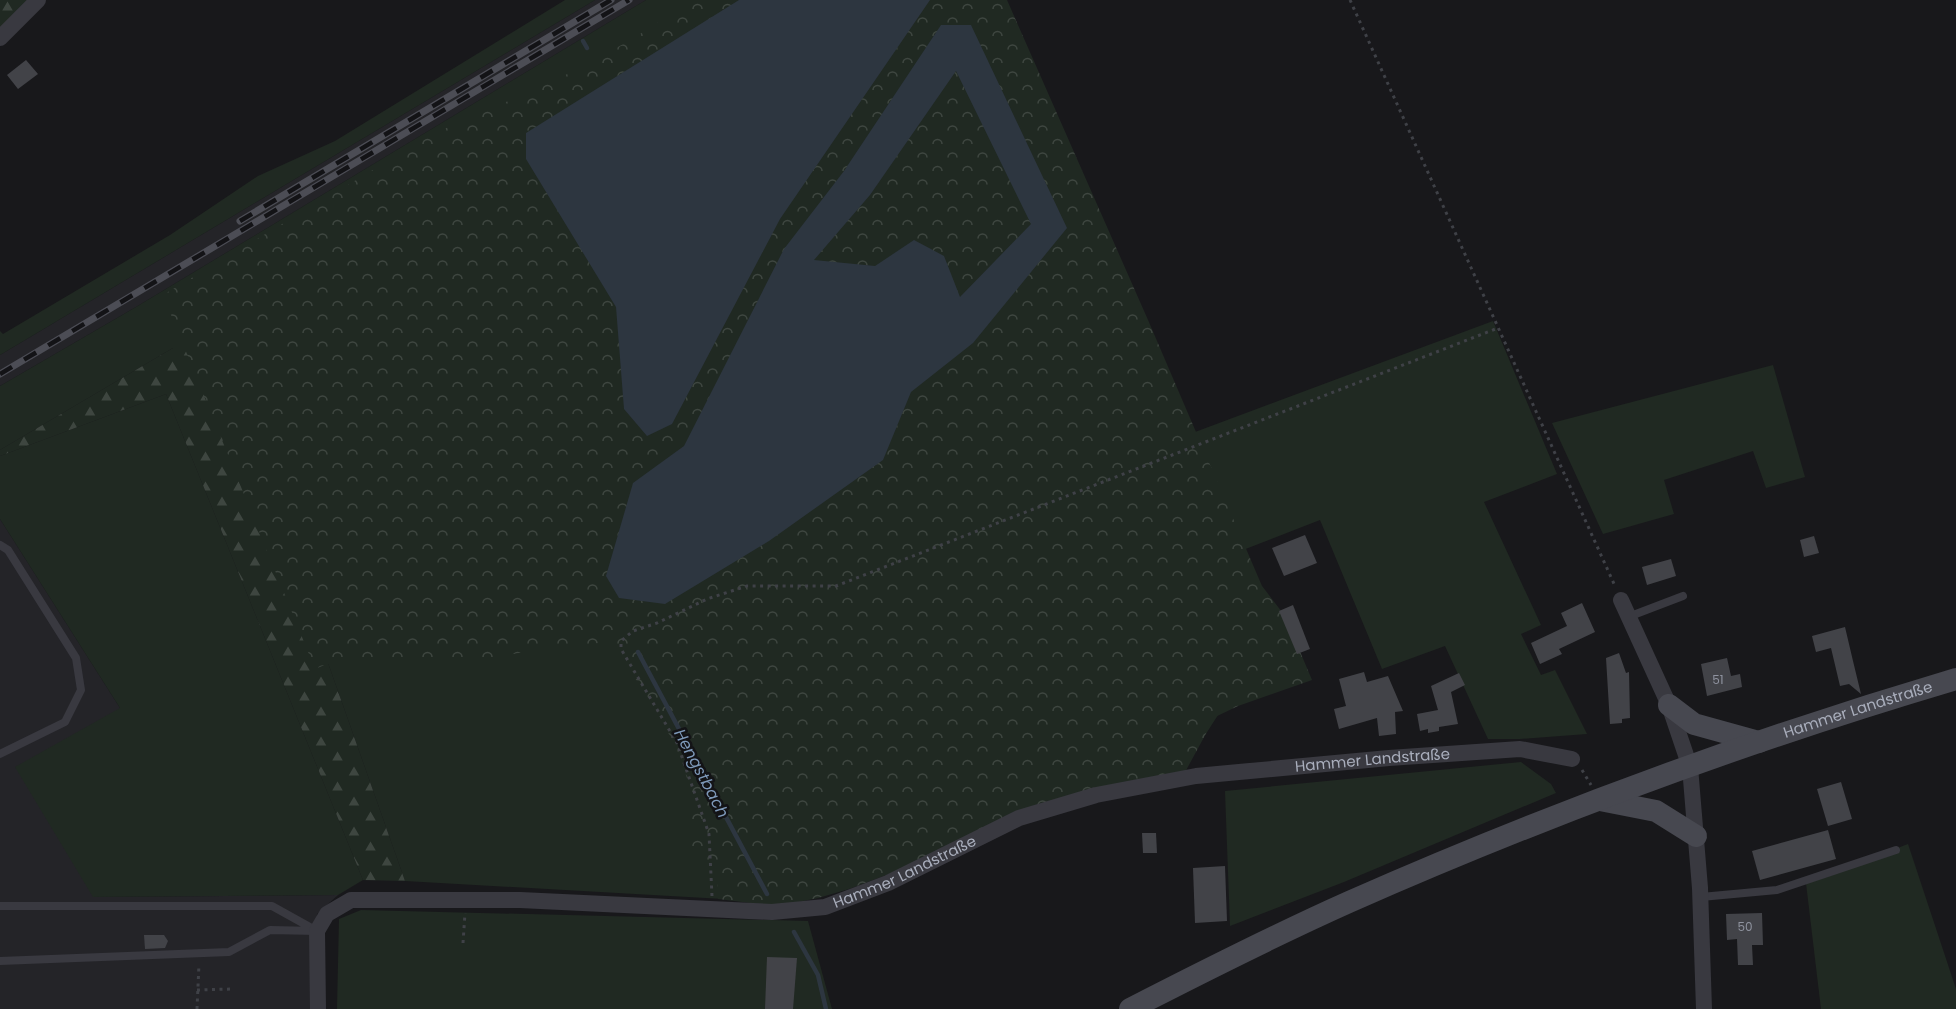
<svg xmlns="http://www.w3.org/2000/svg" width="1956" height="1009" font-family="Poppins,sans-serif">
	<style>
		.built { fill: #242428 }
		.grass { fill: #202922 }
		.forest { fill: url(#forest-firs) }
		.park { fill: url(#park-crowns) }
		.water { fill: #2d3640; fill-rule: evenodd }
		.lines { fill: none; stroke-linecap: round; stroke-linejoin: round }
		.stream { stroke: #2d3640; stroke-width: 4.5 }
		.building { fill: #424348 }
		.path { stroke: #3f4147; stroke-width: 3; stroke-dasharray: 3 4.5; stroke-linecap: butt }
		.service { stroke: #393940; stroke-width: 8 }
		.minor { stroke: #393940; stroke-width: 16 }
		.secondary { stroke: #474850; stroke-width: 22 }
		.rail-casing { stroke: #4c4d55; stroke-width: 7 }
		.rail { stroke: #131316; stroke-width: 4.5; stroke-dasharray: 14; stroke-linecap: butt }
		.labels { text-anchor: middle; stroke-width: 5; stroke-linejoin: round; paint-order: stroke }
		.number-label { font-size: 12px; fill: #8f939f }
		.street-label { font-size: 15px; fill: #a9aebc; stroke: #131316 }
		.water-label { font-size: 16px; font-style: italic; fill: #7e99b9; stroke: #131316 }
	</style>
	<defs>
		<pattern id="forest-firs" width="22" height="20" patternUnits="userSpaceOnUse" patternTransform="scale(1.5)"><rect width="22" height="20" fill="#202922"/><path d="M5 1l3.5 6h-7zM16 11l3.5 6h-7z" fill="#3e4640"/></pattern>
		<pattern id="park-crowns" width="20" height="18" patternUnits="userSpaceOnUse" patternTransform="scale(1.5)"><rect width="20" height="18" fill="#202922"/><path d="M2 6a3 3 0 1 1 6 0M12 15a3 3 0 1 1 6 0" fill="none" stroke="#3e4640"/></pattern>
	</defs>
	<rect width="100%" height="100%" fill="#18181b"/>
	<g class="built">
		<polygon points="595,0 646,0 136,307 0,386 0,355"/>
		<polygon points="0,519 120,708 93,897 338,895 317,914 313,1009 0,1009"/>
	</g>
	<g class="grass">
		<polygon points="565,0 595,0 0,355 0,331 3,334 170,235 258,176 335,141"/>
		<polygon points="646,0 739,0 1187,435 1493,321 1557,474 1484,502 1541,625 1521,634 1541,675 1555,670 1587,734 1520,739 1488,739 1445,646 1382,669 1320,520 1243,550 1220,712 1191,757 723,899 405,881 275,513 173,348 0,450 0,386 136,307"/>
		<polygon points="1773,365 1805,477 1766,488 1753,451 1664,480 1674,514 1603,534 1552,423"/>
		<polygon points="166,394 363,880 338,895 93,897 15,767 120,708 0,519 0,456"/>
		<polygon points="1521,762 1551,784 1556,793 1344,882 1230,926 1225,791"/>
		<polygon points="1908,844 1956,989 1956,1009 1821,1009 1806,883"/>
		<polygon points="361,910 808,921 832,1009 337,1009 339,919"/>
	</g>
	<g class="forest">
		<polygon points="0,0 30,0 0,31"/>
		<polygon points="336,326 275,513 405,881 363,880 166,394 0,456 0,450 173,348"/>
	</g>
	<path class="park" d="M 693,0 L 1007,0 L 1148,320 L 1262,586 L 1285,616 L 1312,680 L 1238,706 L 1215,717 L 1184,774 L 1140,780 L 849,889 L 818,898 L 788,904 L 759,904 L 718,899 L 717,861 L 691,858 C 691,834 694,808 689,785 C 676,735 643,689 614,648 L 599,643 L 530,651 L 496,657 L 327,664 L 315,669 L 163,295 L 435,133 L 556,80 L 629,41 Z"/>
	<g class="water">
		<polygon points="739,0 930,0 780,219 672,424 647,436 624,409 616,307 526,159 526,133"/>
		<path d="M 941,25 L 971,25 L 1067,228 L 973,343 L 911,392 L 883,460 L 769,541 L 665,604 L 619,598 L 606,576 L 633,483 L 684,446 L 784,249 L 844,171 ZM 956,71 L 1031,224 L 960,297 L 944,256 L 914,240 L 875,266 L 814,260 L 870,195 Z"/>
	</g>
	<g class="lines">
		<g class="stream">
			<polyline points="583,41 587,48"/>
			<polyline points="638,652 767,894"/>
			<polyline points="794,932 818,975 826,1009"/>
		</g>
	</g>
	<g class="building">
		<polygon points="26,60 38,74 18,89 7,75"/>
		<polygon points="1305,535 1317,563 1284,576 1272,548"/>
		<polygon points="1814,536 1819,553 1804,557 1800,540"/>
		<polygon points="1671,559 1676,576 1647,585 1642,567"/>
		<polygon points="1582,603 1595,632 1559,649 1562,654 1540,664 1531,643 1567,626 1561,613"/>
		<polygon points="1293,605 1310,649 1297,654 1279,611"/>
		<polygon points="1845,627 1853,661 1861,694 1849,684 1840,686 1831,648 1816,652 1812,636"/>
		<polygon points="1619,653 1626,673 1629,672 1630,718 1622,719 1622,723 1610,724 1606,658"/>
		<polygon points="1727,658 1731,676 1740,674 1742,687 1707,696 1701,664"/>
		<polygon points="1364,672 1367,682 1388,676 1403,711 1395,712 1396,734 1379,736 1377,718 1339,729 1334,709 1346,706 1339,679"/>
		<polygon points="1459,673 1465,685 1451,692 1458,724 1439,727 1439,731 1428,733 1428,729 1420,731 1417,714 1438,710 1431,686"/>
		<polygon points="1841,782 1852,819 1828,826 1817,789"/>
		<polygon points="1828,830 1836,859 1760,880 1752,851"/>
		<polygon points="1142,833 1156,833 1157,853 1143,853"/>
		<polygon points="1225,866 1227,921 1195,923 1193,868"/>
		<polygon points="1762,913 1763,945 1752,945 1753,965 1738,965 1737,939 1727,940 1726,914"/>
		<polygon points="144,935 164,935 168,941 165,948 145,949"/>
		<polygon points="767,957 797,958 793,1009 765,1009"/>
	</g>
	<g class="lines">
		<g class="path">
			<polyline points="1350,0 1615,586"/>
			<polyline points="1582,770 1591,785"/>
			<polyline points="712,896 709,834 677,743 621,649 621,641 633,631 657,623 707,599 747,586 836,586 1498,328"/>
			<polyline points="463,943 465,913"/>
			<polyline points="197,990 232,989"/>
			<polyline points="197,1009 199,964"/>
		</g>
		<g class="service">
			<polyline points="0,545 8,550 76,658 81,690 65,722 0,754"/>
			<polyline points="1628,617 1683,596"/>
			<polyline points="1701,897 1777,890 1896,850"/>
			<polyline points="0,906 272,906 317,931 270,930 229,952 0,961"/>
		</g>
		<g class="minor">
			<polyline points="0,38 38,0"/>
			<polyline points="1621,600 1669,705 1690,767 1700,888 1704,1009"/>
			<path id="s1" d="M 318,1009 L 317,931 L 327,914 L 351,900 L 520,900 L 772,912 L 825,907 L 888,883 L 1019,818 L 1096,795 L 1196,776 L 1389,758 L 1520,749 L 1572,759"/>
		</g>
		<g class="secondary">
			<polyline points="1669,705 1694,724 1759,742"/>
			<polyline points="1600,800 1656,811 1696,836"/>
			<path id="s2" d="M 1130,1009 C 1202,972 1275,935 1349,902 C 1546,815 1750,740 1956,679"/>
		</g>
		<g class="rail-casing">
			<g id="rail">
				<polyline points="240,221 611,0"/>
				<polyline points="0,374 629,0"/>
			</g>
		</g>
		<use href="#rail" class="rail"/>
	</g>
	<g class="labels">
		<g class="number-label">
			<text x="1718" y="684">51</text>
			<text x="1745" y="931">50</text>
		</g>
		<g class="street-label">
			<text dy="5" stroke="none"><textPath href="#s2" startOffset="788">Hammer Landstraße</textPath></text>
			<text dy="5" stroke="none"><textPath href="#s1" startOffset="1173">Hammer Landstraße</textPath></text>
			<text dy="5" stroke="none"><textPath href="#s1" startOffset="687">Hammer Landstraße</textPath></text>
		</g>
		<g class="water-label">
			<text transform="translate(702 773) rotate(62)" y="6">Hengstbach</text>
		</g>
	</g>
</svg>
